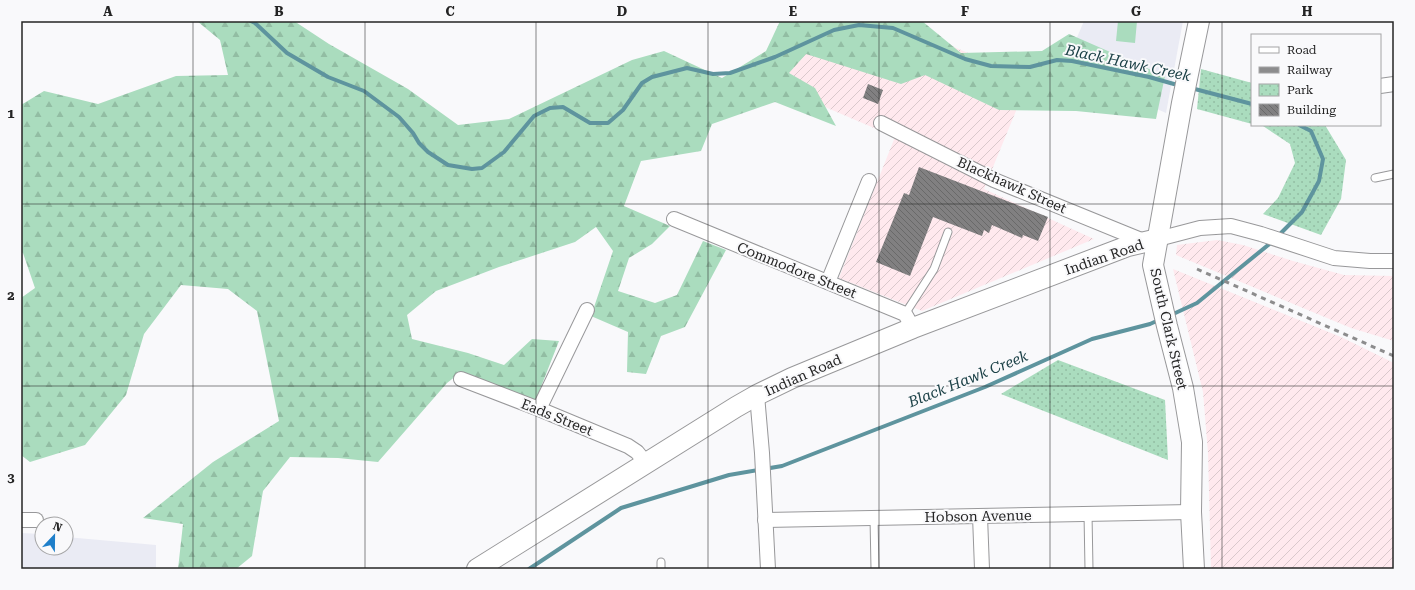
<svg xmlns="http://www.w3.org/2000/svg" width="1415" height="590" font-family="'Roboto Serif',serif">
	<style>
		.built { fill: #eaebf4 }
		.industrial { fill: url(#industrial-furrows) }
		.forest { fill: url(#forest-firs) }
		.park { fill: url(#park-dots) }
		.pitch { fill: #aadcbe }
		.lines { fill: none; stroke-linecap: round; stroke-linejoin: round }
		.stream { stroke: #5e949e; stroke-width: 4 }
		.building { fill: url(#building-back-hatch) }
		.lane-casing { stroke: #98989a; stroke-width: 9 }
		.street-casing { stroke: #98989a; stroke-width: 16 }
		.secondary-casing { stroke: #98989a; stroke-width: 22 }
		.lane { stroke: #fff; stroke-width: 7 }
		.street { stroke: #fff; stroke-width: 14 }
		.secondary { stroke: #fff; stroke-width: 20 }
		.rail { stroke: #8c8c8d; stroke-width: 3; stroke-dasharray: 5 5; stroke-linecap: butt }
		.grid { fill: none; stroke: #242424; stroke-width: 1; stroke-opacity: 0.55 }
		.labels { text-anchor: middle; stroke-width: 4; stroke-linejoin: round; paint-order: stroke }
		.street-label { font-size: 14px; fill: #242424; stroke: #f9f9fb }
		.water-label { font-size: 15px; font-style: italic; fill: #1b4046; stroke: #f9f9fb }
		.neatline { fill: none; stroke: #242424; stroke-width: 1.5 }
		.grid-label { font-size: 13px; text-anchor: middle; font-weight: bold; fill: #242424 }
	</style>
	<defs>
		<pattern id="industrial-furrows" width="10" height="10" patternUnits="userSpaceOnUse"><rect width="10" height="10" fill="#ffe9ee"/><path d="M-1 1l2-2M0 10L10 0M9 11l2-2" fill="none" stroke="#dac8cc"/></pattern>
		<pattern id="forest-firs" width="22" height="20" patternUnits="userSpaceOnUse"><rect width="22" height="20" fill="#aadcbe"/><path d="M5 1l3.5 6h-7zM16 11l3.5 6h-7z" fill="#92bda3"/></pattern>
		<pattern id="park-dots" width="8" height="8" patternUnits="userSpaceOnUse"><rect width="8" height="8" fill="#aadcbe"/><path d="M2 2h.1M6 6h.1" fill="none" stroke="#92bda3" stroke-width="1.8" stroke-linecap="round"/></pattern>
		<pattern id="building-back-hatch" width="6" height="6" patternUnits="userSpaceOnUse"><rect width="6" height="6" fill="#818081"/><path d="M-1 5l2 2M0 0l6 6M5-1l2 2" fill="none" stroke="#696969"/></pattern>
	</defs>
	<rect width="100%" height="100%" fill="#f9f9fb"/>
	<g class="built">
		<polygon points="1084,21 1183,21 1166,113 1064,68"/>
		<polygon points="21,533 42,534 42,548 66,548 66,537 156,545 156,569 21,569"/>
	</g>
	<g class="industrial">
		<polygon points="804,21 893,21 1029,79 984,189 1094,239 922,311 839,278 895,137 776,86"/>
		<polygon points="1217,240 1243,245 1293,261 1344,275 1394,276 1394,341 1351,328 1176,255 1177,245"/>
		<polygon points="1173,269 1341,337 1394,363 1394,569 1211,569 1208,453 1203,392"/>
	</g>
	<polygon class="forest" points="197,21 294,21 329,44 408,89 458,125 509,119 632,60 664,51 722,78 766,51 780,21 922,21 961,53 1042,51 1069,34 1165,76 1156,119 1076,111 999,110 925,75 901,84 806,54 789,73 815,88 836,126 775,102 712,124 701,151 641,161 624,206 670,226 652,244 629,258 618,291 655,303 677,295 703,241 726,250 685,327 661,336 646,374 627,372 628,332 591,316 613,251 596,227 575,242 499,267 436,291 407,315 412,339 468,353 504,365 532,339 559,341 535,402 461,372 447,383 378,462 338,458 290,457 263,491 252,556 236,569 178,569 183,524 143,518 213,462 279,421 257,311 228,289 181,285 144,334 126,395 85,445 30,462 21,455 21,298 35,288 23,253 21,252 21,105 44,91 98,104 176,76 228,75 220,40"/>
	<g class="park">
		<polygon points="1201,69 1252,83 1252,124 1197,109"/>
		<polygon points="1258,125 1325,125 1346,160 1341,199 1321,235 1263,214 1278,198 1295,163 1290,144 1263,126"/>
		<polygon points="1058,360 1165,400 1168,460 1001,394"/>
	</g>
	<polygon class="pitch" points="1118,21 1137,21 1135,43 1116,41"/>
	<g class="lines">
		<g class="stream">
			<polyline points="251,21 255,23 287,53 328,77 364,91 399,117 413,133 419,143 428,152 448,165 472,169 482,168 504,152 534,116 550,108 563,107 590,123 608,123 623,110 642,83 652,77 687,68 713,74 730,73 775,57 834,30 859,25 893,28 965,59 991,66 1030,67 1057,60 1072,61 1149,77 1181,86"/>
			<polyline points="1191,88 1252,104"/>
			<polyline points="1278,236 1302,212 1319,181 1323,159 1311,131 1299,125"/>
			<polyline points="1171,315 1197,303 1273,241"/>
			<polyline points="529,569 621,508 729,475 782,466 985,387 1092,339 1150,324 1161,319"/>
		</g>
	</g>
	<g class="building">
		<polygon points="868,84 883,90 878,104 863,98"/>
		<polygon points="919,167 1048,217 1038,241 1023,235 1022,238 992,225 989,233 984,230 982,236 933,217 910,276 876,262 904,193 909,195"/>
	</g>
	<g class="lines">
		<g class="lane-casing">
			<g id="lane">
				<polyline points="1375,178 1394,174"/>
				<polyline points="905,314 934,269 948,232"/>
				<polyline points="1088,514 1089,569"/>
				<polyline points="874,518 875,569"/>
				<polyline points="661,569 661,562"/>
			</g>
		</g>
		<g class="street-casing">
			<g id="street">
				<polyline points="1380,86 1394,84"/>
				<polyline points="881,123 994,180 1146,242"/>
				<polyline points="674,219 905,314 913,328"/>
				<polyline points="1158,239 1200,228 1231,226 1261,234 1334,258 1370,261 1394,261"/>
				<polyline points="828,282 869,181"/>
				<polyline points="461,379 539,409 628,446 637,452 646,463"/>
				<polyline points="757,395 762,453 768,569"/>
				<polyline points="539,409 587,310"/>
				<polyline points="980,516 982,569"/>
				<polyline points="21,520 36,520"/>
				<polyline points="765,520 1191,512"/>
			</g>
		</g>
		<g class="secondary-casing">
			<g id="secondary">
				<polyline points="477,569 736,407 757,395 792,378 913,328 1128,246 1158,239"/>
				<polyline points="1194,569 1191,512 1192,442 1183,388 1167,326 1153,265 1182,103 1199,21"/>
			</g>
		</g>
		<use href="#lane" class="lane"/>
		<use href="#street" class="street"/>
		<use href="#secondary" class="secondary"/>
		<polyline class="rail" points="1197,269 1394,356"/>
	</g>
	<path class="grid" d="M 193,21 L 193,569M 365,21 L 365,569M 536,21 L 536,569M 708,21 L 708,569M 879,21 L 879,569M 1050,21 L 1050,569M 1222,21 L 1222,569M 21,204 L 1394,204M 21,386 L 1394,386"/>
	<g class="labels">
		<g class="street-label">
			<text transform="translate(1012 185) rotate(24)" y="5">Blackhawk Street</text>
			<text transform="translate(1104 257) rotate(-19)" y="5">Indian Road</text>
			<text transform="translate(797 270) rotate(22)" y="5">Commodore Street</text>
			<text transform="translate(1169 329) rotate(77)" y="5">South Clark Street</text>
			<text transform="translate(803 375) rotate(-24)" y="5">Indian Road</text>
			<text transform="translate(557 417) rotate(22)" y="5">Eads Street</text>
			<text transform="translate(978 516) rotate(-1)" y="5">Hobson Avenue</text>
		</g>
		<g class="water-label">
			<text transform="translate(1128 63) rotate(12)" y="5">Black Hawk Creek</text>
			<text transform="translate(968 379) rotate(-22)" y="5">Black Hawk Creek</text>
		</g>
	</g>
	<rect width="1415" height="590" fill="none" stroke="#f9f9fb" stroke-width="44"/>
	<rect x="1251" y="34" width="130" height="92" fill="#f9f9fb" stroke="#a4a4a5"/>
	<rect x="1259" y="47" width="20" height="6" fill="#ffffff" stroke="#a4a4a5"/>
	<text x="1287" y="54" font-size="12" fill="#242424">Road</text>
	<rect x="1259" y="67" width="20" height="6" fill="#8c8c8d" stroke="#a4a4a5"/>
	<text x="1287" y="74" font-size="12" fill="#242424">Railway</text>
	<rect x="1259" y="84" width="20" height="12" fill="url(#park-dots)" stroke="#a4a4a5"/>
	<text x="1287" y="94" font-size="12" fill="#242424">Park</text>
	<rect x="1259" y="104" width="20" height="12" fill="url(#building-back-hatch)" stroke="#a4a4a5"/>
	<text x="1287" y="114" font-size="12" fill="#242424">Building</text>
	<g transform="translate(54 536) rotate(22)"><circle r="19" fill="#f9f9fb" stroke="#a4a4a5"/>
	<path d="M0-3L7 15L0 10L-7 15Z" fill="#1e7fca"/>
	<text y="-6" font-size="11" font-weight="bold" text-anchor="middle" fill="#242424">N</text>
	</g>
	<rect x="22" y="22" width="1371" height="546" class="neatline"/>
	<g class="grid-label">
		<text x="108" y="16">A</text>
		<text x="279" y="16">B</text>
		<text x="450" y="16">C</text>
		<text x="622" y="16">D</text>
		<text x="793" y="16">E</text>
		<text x="965" y="16">F</text>
		<text x="1136" y="16">G</text>
		<text x="1307" y="16">H</text>
		<text x="11" y="118">1</text>
		<text x="11" y="300">2</text>
		<text x="11" y="482">3</text>
	</g>
</svg>
